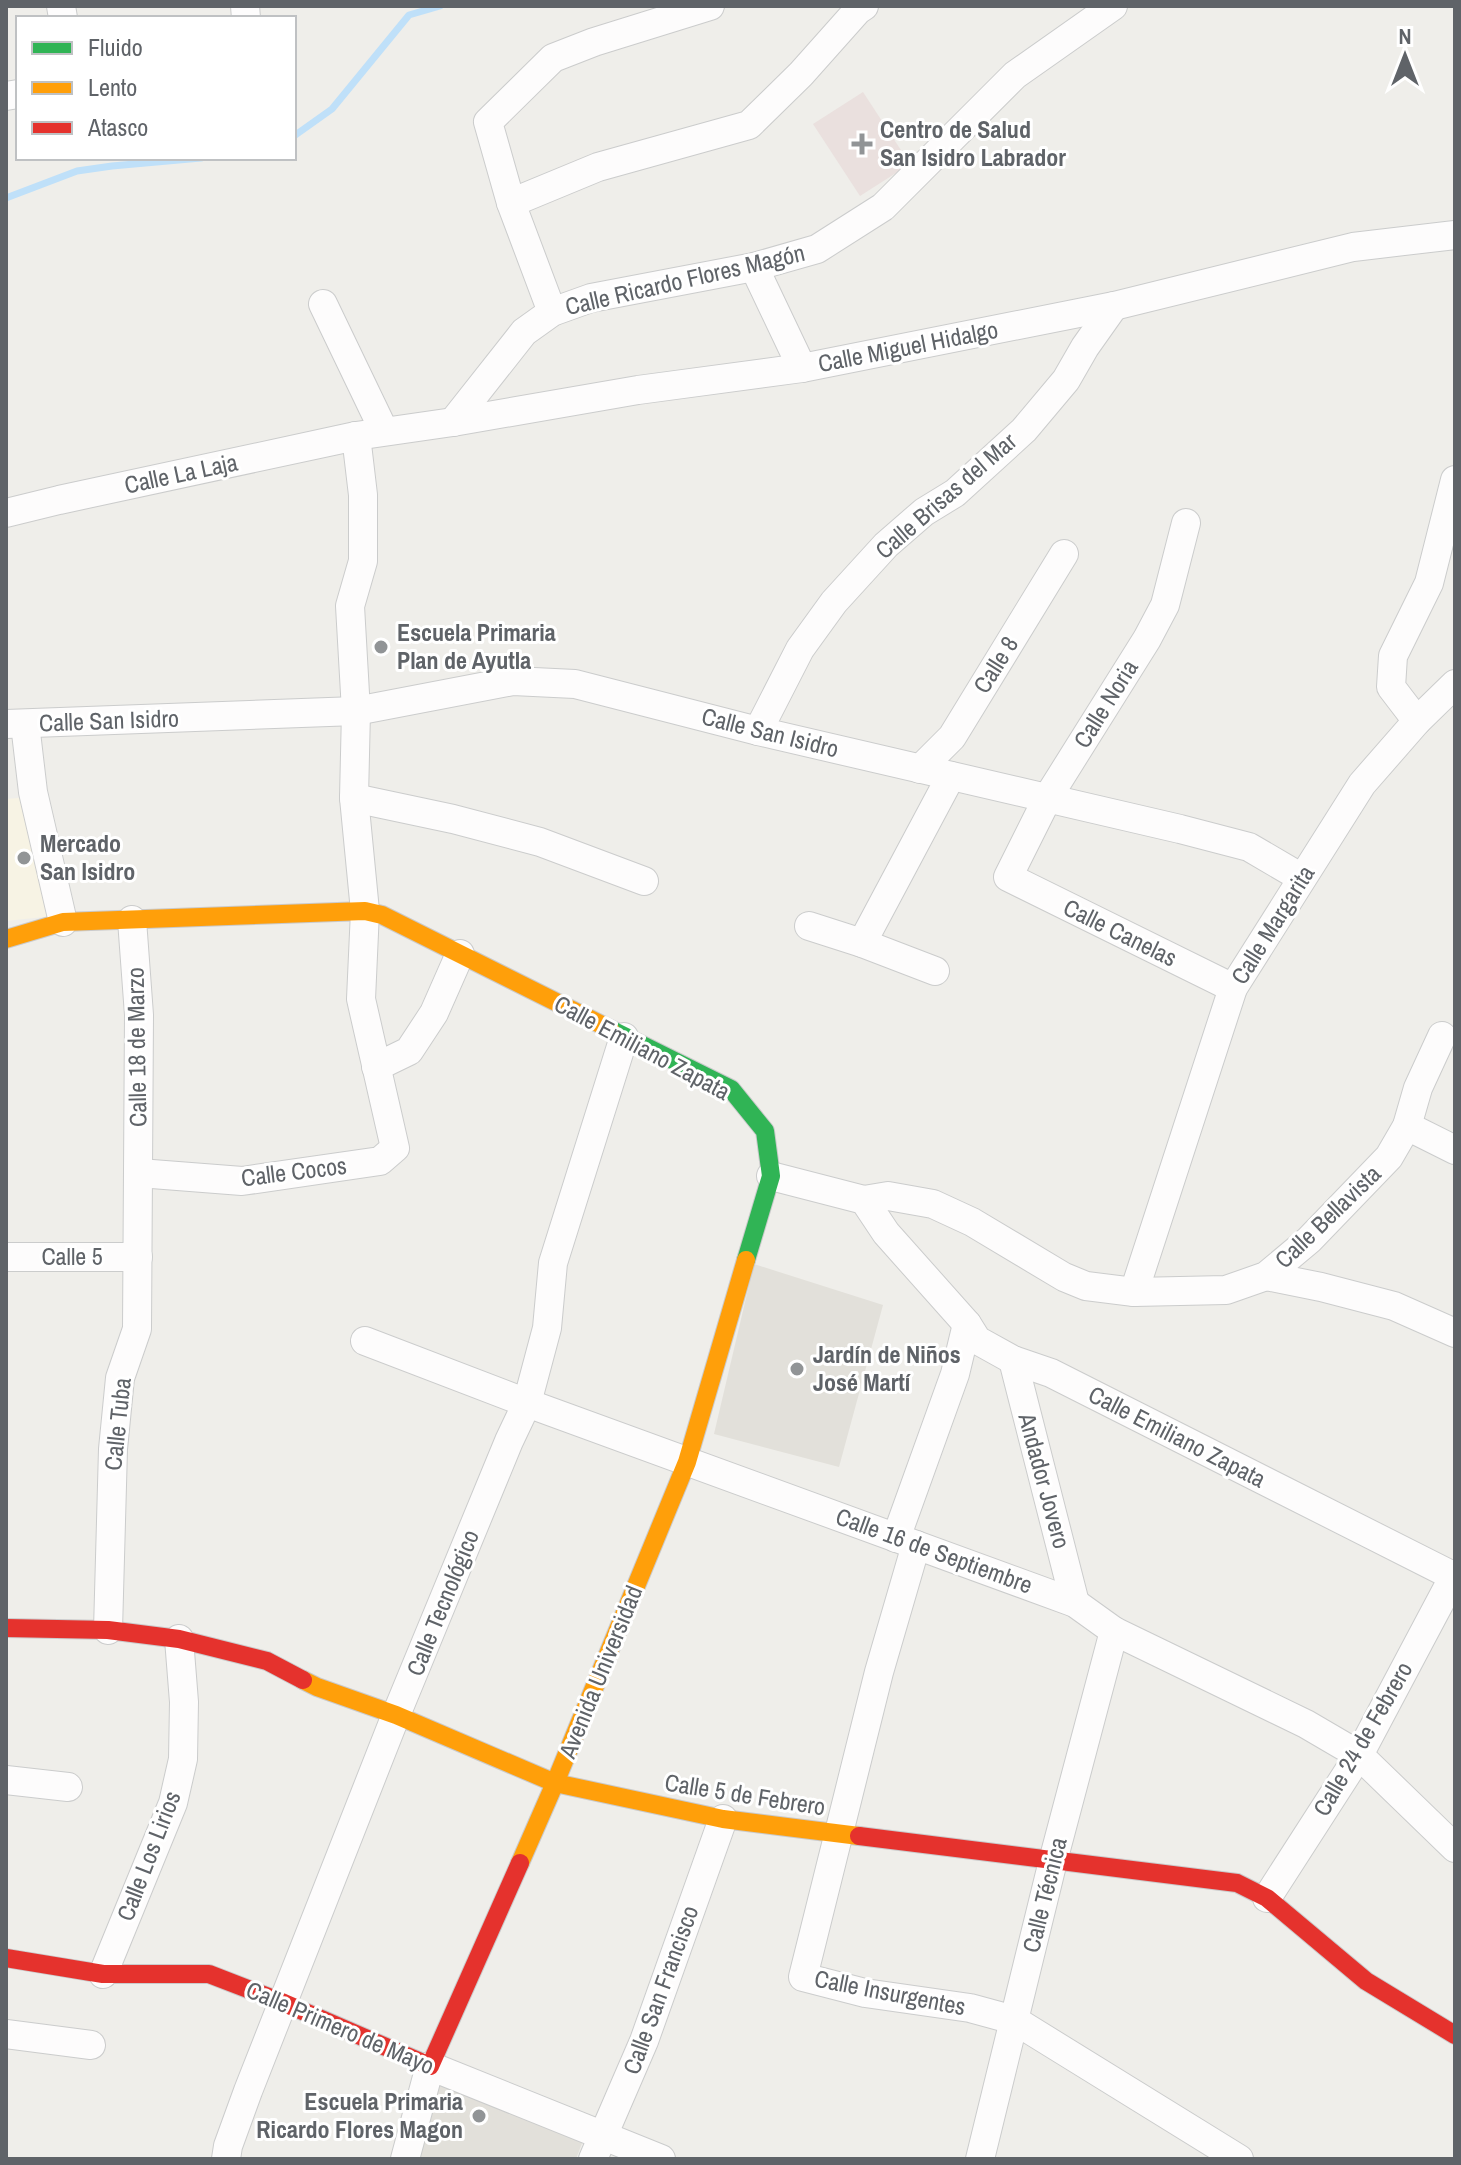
<svg xmlns="http://www.w3.org/2000/svg" width="1461" height="2165" font-family="'Archivo Narrow',sans-serif">
	<style>
		.commercial { fill: #f7f3e4 }
		.education { fill: #e2e0da }
		.medical { fill: #eae0de }
		.lines { fill: none; stroke-linecap: round; stroke-linejoin: round }
		.stream { stroke: #bfe0f9; stroke-width: 7 }
		.street-casing { stroke: #cbcccc; stroke-width: 30 }
		.fast-casing { stroke: #cacacb; stroke-width: 20 }
		.slow-casing { stroke: #cacacb; stroke-width: 20 }
		.jam-casing { stroke: #cacacb; stroke-width: 20 }
		.street { stroke: #fdfcfc; stroke-width: 28 }
		.fast { stroke: #30b455; stroke-width: 18 }
		.slow { stroke: #ff9f0a; stroke-width: 18 }
		.jam { stroke: #e5322d; stroke-width: 18 }
		.poi-dot { fill: #919496; stroke: #fff; stroke-width: 3 }
		.labels { text-anchor: middle; stroke-width: 6; stroke-linejoin: round; paint-order: stroke }
		.poi-label { font-size: 24px; font-weight: bold; fill: #5f6368; stroke: #fff; text-anchor: start }
		.street-label { font-size: 24px; fill: #5f6368; stroke: #fff }
	</style>
	<rect width="100%" height="100%" fill="#efeeea"/>
	<polygon class="commercial" points="30,797 53,916 6,921 6,799"/>
	<g class="education">
		<polygon points="754,1264 883,1305 839,1467 714,1434"/>
		<polygon points="437,2081 584,2138 576,2159 416,2159"/>
	</g>
	<polygon class="medical" points="863,92 910,164 860,196 813,124"/>
	<g class="lines">
		<g class="stream">
			<polyline points="294,136 332,109 409,15 440,6"/>
			<polyline points="6,198 77,171 112,166 201,158"/>
		</g>
		<g class="street-casing">
			<g id="street">
				<polyline points="61,6 63,18"/>
				<polyline points="245,6 246,18"/>
				<polyline points="6,96 18,94"/>
				<polyline points="511,203 598,167 749,125 801,74 858,10 864,6"/>
				<polyline points="754,267 802,368"/>
				<polyline points="323,304 384,431"/>
				<polyline points="552,312 511,203 488,122 553,58 594,42 710,6"/>
				<polyline points="453,422 524,332 552,312 591,298 754,267 817,249 883,207 1015,75 1113,6"/>
				<polyline points="6,513 59,500 356,436 453,422 638,390 802,368 1114,306 1353,247 1455,235"/>
				<polyline points="1186,523 1165,605 1147,639 1048,797 1008,877 1233,988"/>
				<polyline points="1417,721 1391,687 1393,656 1429,583 1455,480"/>
				<polyline points="6,724 356,711 513,681 575,684 758,731 1180,829 1249,847 1302,878"/>
				<polyline points="25,724 33,792 63,922"/>
				<polyline points="758,731 800,649 834,602 886,545 924,512 955,493 1024,430 1066,380 1085,347 1114,306"/>
				<polyline points="920,769 952,737 1064,554"/>
				<polyline points="354,798 453,819 540,842 644,881"/>
				<polyline points="809,926 862,943 935,971"/>
				<polyline points="862,943 951,776"/>
				<polyline points="376,1067 409,1051 434,1013 460,954"/>
				<polyline points="1407,1126 1455,1150"/>
				<polyline points="139,1173 242,1181 380,1161 395,1148 361,999 365,911 354,798 356,711 350,606 363,561 363,495 356,436"/>
				<polyline points="771,1176 864,1200 886,1233 967,1324 977,1340 1013,1360 1051,1373 1455,1577"/>
				<polyline points="864,1200 888,1196 933,1204 972,1222 1064,1277 1086,1286 1134,1292 1226,1290 1266,1276 1309,1240 1389,1157 1407,1126 1418,1088 1442,1036"/>
				<polyline points="6,1257 138,1257"/>
				<polyline points="1266,1276 1321,1287 1394,1306 1455,1333"/>
				<polyline points="1134,1292 1233,988 1362,784 1417,721 1455,684"/>
				<polyline points="365,1341 527,1403 1075,1603 1114,1631 1306,1724 1359,1755 1455,1848"/>
				<polyline points="1013,1360 1075,1603"/>
				<polyline points="896,1538 955,1374 967,1324"/>
				<polyline points="916,1545 879,1672 803,1977 865,1993 970,2008 1014,2020 1239,2159"/>
				<polyline points="108,1630 113,1449 120,1378 137,1329 139,1015 132,920"/>
				<polyline points="6,1780 68,1787"/>
				<polyline points="1267,1898 1359,1755 1455,1574"/>
				<polyline points="103,1974 173,1803 183,1759 184,1702 179,1639"/>
				<polyline points="6,2034 91,2045"/>
				<polyline points="226,2159 228,2146 248,2091 396,1715 509,1441 527,1403 547,1328 553,1263 624,1037"/>
				<polyline points="405,2159 430,2066 661,2159"/>
				<polyline points="593,2159 644,2041 723,1819"/>
				<polyline points="980,2159 1053,1861 1114,1631"/>
			</g>
		</g>
		<g class="fast-casing">
			<polyline id="fast" points="610,1029 731,1089 765,1131 771,1176 746,1260"/>
		</g>
		<g class="slow-casing">
			<g id="slow">
				<polyline points="6,939 63,922 365,911 382,915 610,1029"/>
				<polyline points="303,1680 317,1687 396,1715 555,1783 723,1819 859,1836"/>
				<polyline points="520,1863 555,1783 687,1462 746,1260"/>
			</g>
		</g>
		<g class="jam-casing">
			<g id="jam">
				<polyline points="6,1628 108,1630 179,1639 267,1661 303,1680"/>
				<polyline points="859,1836 1237,1883 1267,1898 1366,1981 1455,2035"/>
				<polyline points="6,1958 103,1974 209,1974 284,2003 430,2066 520,1863"/>
			</g>
		</g>
		<use href="#street" class="street"/>
		<use href="#fast" class="fast"/>
		<use href="#slow" class="slow"/>
		<use href="#jam" class="jam"/>
	</g>
	<g class="poi-dot">
		<path d="M858 132h8v8h8v8h-8v8h-8v-8h-8v-8h8z"/>
		<circle cx="381" cy="647" r="8"/>
		<circle cx="24" cy="858" r="8"/>
		<circle cx="797" cy="1369" r="8"/>
		<circle cx="479" cy="2116" r="8"/>
	</g>
	<g class="labels">
		<g class="poi-label">
			<text x="880" y="138">Centro de Salud<tspan x="880" dy="28">San Isidro Labrador</tspan></text>
			<text x="397" y="641">Escuela Primaria<tspan x="397" dy="28">Plan de Ayutla</tspan></text>
			<text x="40" y="852">Mercado<tspan x="40" dy="28">San Isidro</tspan></text>
			<text x="813" y="1363">Jardín de Niños<tspan x="813" dy="28">José Martí</tspan></text>
			<text x="463" y="2110" text-anchor="end">Escuela Primaria<tspan x="463" dy="28">Ricardo Flores Magon</tspan></text>
		</g>
		<g class="street-label">
			<text transform="translate(685 280) rotate(-13)" y="8">Calle Ricardo Flores Magón</text>
			<text transform="translate(908 347) rotate(-11)" y="8">Calle Miguel Hidalgo</text>
			<text transform="translate(181 474) rotate(-12)" y="8">Calle La Laja</text>
			<text transform="translate(946 496) rotate(-41)" y="8">Calle Brisas del Mar</text>
			<text transform="translate(996 665) rotate(-58)" y="8">Calle 8</text>
			<text transform="translate(1106 704) rotate(-58)" y="8">Calle Noria</text>
			<text transform="translate(109 721) rotate(-2)" y="8">Calle San Isidro</text>
			<text transform="translate(770 733) rotate(14)" y="8">Calle San Isidro</text>
			<text transform="translate(1273 925) rotate(-58)" y="8">Calle Margarita</text>
			<text transform="translate(1120 933) rotate(26)" y="8">Calle Canelas</text>
			<text transform="translate(137 1047) rotate(-91)" y="8">Calle 18 de Marzo</text>
			<text transform="translate(642 1048) rotate(28)" y="8">Calle Emiliano Zapata</text>
			<text transform="translate(294 1172) rotate(-7)" y="8">Calle Cocos</text>
			<text transform="translate(1328 1217) rotate(-44)" y="8">Calle Bellavista</text>
			<text x="72" y="1265">Calle 5</text>
			<text transform="translate(118 1424) rotate(-84)" y="8">Calle Tuba</text>
			<text transform="translate(1177 1437) rotate(27)" y="8">Calle Emiliano Zapata</text>
			<text transform="translate(1044 1481) rotate(75)" y="8">Andador Jovero</text>
			<text transform="translate(934 1551) rotate(20)" y="8">Calle 16 de Septiembre</text>
			<text transform="translate(443 1603) rotate(-68)" y="8">Calle Tecnológico</text>
			<text transform="translate(601 1672) rotate(-68)" y="8">Avenida Universidad</text>
			<text transform="translate(1363 1739) rotate(-60)" y="8">Calle 24 de Febrero</text>
			<text transform="translate(745 1795) rotate(9)" y="8">Calle 5 de Febrero</text>
			<text transform="translate(149 1856) rotate(-69)" y="8">Calle Los Lirios</text>
			<text transform="translate(1045 1895) rotate(-76)" y="8">Calle Técnica</text>
			<text transform="translate(661 1990) rotate(-70)" y="8">Calle San Francisco</text>
			<text transform="translate(890 1993) rotate(11)" y="8">Calle Insurgentes</text>
			<text transform="translate(340 2028) rotate(23)" y="8">Calle Primero de Mayo</text>
		</g>
	</g>
	<rect width="1461" height="2165" fill="none" stroke="#5f6368" stroke-width="16"/>
	<rect x="16" y="16" width="280" height="144" fill="#ffffff" stroke="#bfc1c3" stroke-width="2"/>
	<rect x="32" y="42" width="40" height="12" fill="#30b455" stroke="#bfc1c3" stroke-width="2"/>
	<text x="88" y="56" font-size="24" fill="#5f6368">Fluido</text>
	<rect x="32" y="82" width="40" height="12" fill="#ff9f0a" stroke="#bfc1c3" stroke-width="2"/>
	<text x="88" y="96" font-size="24" fill="#5f6368">Lento</text>
	<rect x="32" y="122" width="40" height="12" fill="#e5322d" stroke="#bfc1c3" stroke-width="2"/>
	<text x="88" y="136" font-size="24" fill="#5f6368">Atasco</text>
	<g transform="translate(1405 56)" stroke="#ffffff" stroke-width="6" paint-order="stroke">
	<path d="M0-6L14 30L0 20L-14 30Z" fill="#5f6368"/>
	<text y="-12" font-size="22" font-weight="bold" text-anchor="middle" fill="#5f6368">N</text>
	</g>
</svg>
